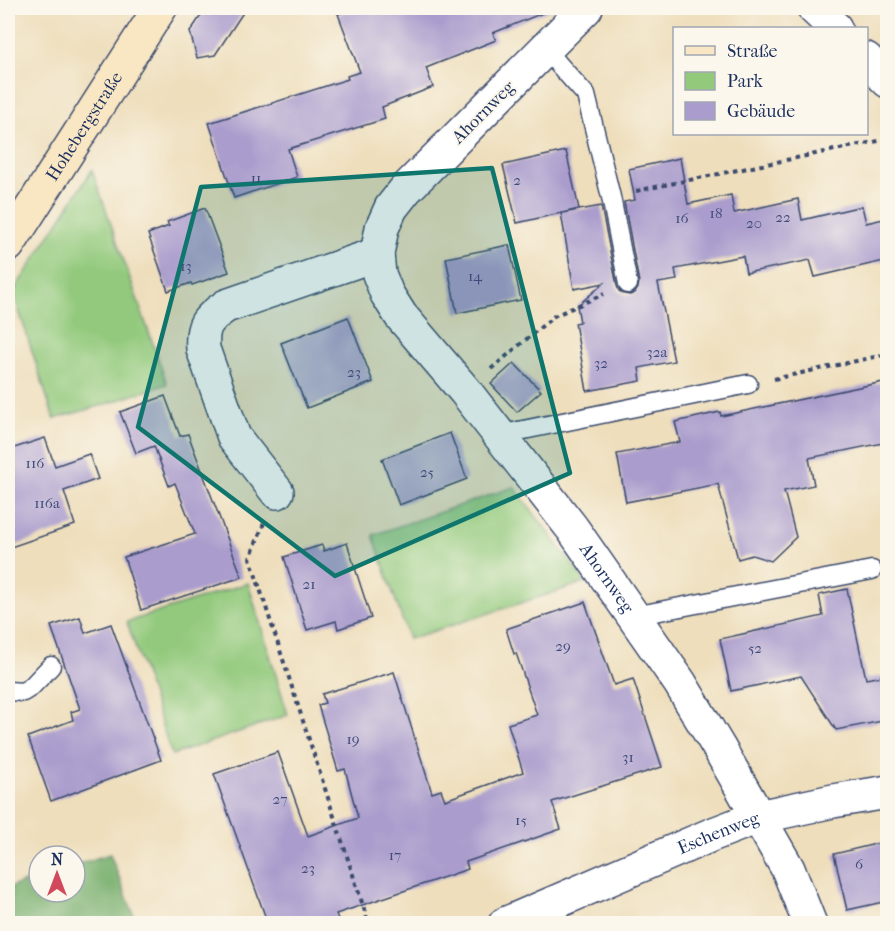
<svg xmlns="http://www.w3.org/2000/svg" width="895" height="931" font-family="'IM FELL French Canon',serif">
	<style>
		.green { fill: #92c97b; stroke: #567c6c; stroke-width: 1.5 }
		.forest { fill: #75ad6b; stroke: #486e64; stroke-width: 1.5 }
		.building { fill: #aa9dcd }
		.lines { fill: none; stroke-linecap: round; stroke-linejoin: round }
		.lane-casing { stroke: #3b496c; stroke-width: 21 }
		.street-casing { stroke: #3b496c; stroke-width: 36 }
		.secondary-casing { stroke: #3b496c; stroke-width: 36 }
		.path { stroke: #3b496c; stroke-width: 4; stroke-dasharray: 4.5 4.5; stroke-linecap: butt }
		.lane { stroke: #fff; stroke-width: 18 }
		.street { stroke: #fff; stroke-width: 33 }
		.secondary { stroke: #f9e7c3; stroke-width: 33 }
		.marked { fill: #0f766e; fill-opacity: 0.2; stroke: #0f766e; stroke-width: 4.5; stroke-linejoin: round }
		.labels { text-anchor: middle; stroke-width: 4.5; stroke-linejoin: round; paint-order: stroke }
		.number-label { font-size: 15px; fill: #3f4a7a }
		.street-label { font-size: 18px; fill: #1b2f5e; stroke: #fbf7ec }
	</style>
	<rect width="100%" height="100%" fill="#fbf7ec"/>
	<filter id="ink" filterUnits="userSpaceOnUse"><feTurbulence type="fractalNoise" baseFrequency=".0167" numOctaves="2"/><feDisplacementMap in="SourceGraphic" scale="12" xChannelSelector="R" yChannelSelector="G"/><feConvolveMatrix kernelMatrix="1 2 1 2 8 2 1 2 1" color-interpolation-filters="sRGB"/></filter>
	<filter id="wash" filterUnits="userSpaceOnUse"><feTurbulence type="fractalNoise" baseFrequency=".008" numOctaves="4" result="noise"/><feDisplacementMap in="SourceGraphic" scale="24" xChannelSelector="R" yChannelSelector="G"/><feGaussianBlur stdDeviation="1.35" result="paint"/><feColorMatrix in="noise" values="0 0 0 0 0 0 0 0 0 0 0 0 0 0 0 0 0 1.4 0 .05"/><feComposite in="paint" operator="in"/></filter>
	<g filter="url(#wash)">
		<rect width="100%" height="100%" fill="#eedebc"/>
		<g class="green">
			<polygon points="92,170 167,384 103,405 54,419 13,292"/>
			<polygon points="514,487 586,582 409,639 373,535"/>
			<polygon points="248,583 288,715 172,755 127,622"/>
		</g>
		<polygon class="forest" points="110,854 137,923 8,923 8,888 39,877 39,892 75,892 75,865"/>
		<g id="blocks">
			<g class="building">
				<polygon points="206,8 246,8 215,55 197,58 190,32"/>
				<polygon points="355,8 555,8 493,33 496,40 426,68 433,87 382,107 385,119 288,149 297,177 234,198 209,123 348,79 347,76 360,72 338,14"/>
				<polygon points="566,151 579,209 562,213 601,206 617,286 619,291 624,294 630,295 635,293 638,288 639,282 624,202 635,200 629,169 680,158 688,204 731,195 734,213 798,199 802,220 862,206 866,223 888,218 888,260 815,277 810,260 746,273 743,256 675,269 677,280 658,283 674,361 639,368 641,381 587,391 575,323 580,322 577,306 604,283 574,289 561,213 517,223 503,165"/>
				<polygon points="205,208 229,272 192,285 191,283 168,291 148,234 169,226 167,222"/>
				<polygon points="509,245 521,300 457,313 446,258"/>
				<polygon points="348,317 373,382 307,408 281,343"/>
				<polygon points="514,363 541,391 517,412 491,384"/>
				<polygon points="888,381 888,442 809,458 814,485 784,491 796,537 771,561 752,555 738,559 718,484 626,502 617,454 680,442 675,422 720,412 721,416"/>
				<polygon points="165,396 180,436 188,434 242,577 141,610 124,557 195,534 175,483 169,486 154,446 136,453 120,412"/>
				<polygon points="450,433 467,479 399,505 382,459"/>
				<polygon points="45,438 55,466 89,454 98,479 64,491 75,525 8,548 8,450"/>
				<polygon points="347,543 371,618 338,629 336,621 307,630 284,557 322,545 324,551"/>
				<polygon points="847,589 866,679 888,675 888,720 836,730 801,676 731,691 720,639 823,616 819,595"/>
				<polygon points="585,602 614,685 633,679 662,767 552,802 561,829 466,862 468,869 336,914 340,924 268,924 214,774 278,752 308,836 358,818 345,769 338,771 318,705 325,703 322,694 394,672 432,793 441,790 445,800 523,772 508,724 537,715 516,653 514,654 506,629"/>
				<polygon points="80,617 85,633 111,624 161,760 51,801 28,737 73,720 71,712 80,709 51,626"/>
				<polygon points="888,841 888,901 847,910 834,854"/>
			</g>
		</g>
	</g>
	<g filter="url(#ink)">
		<use href="#blocks" fill-opacity="0" stroke="#3b496c" stroke-width="1.5"/>
		<g class="lines">
			<g class="lane-casing">
				<g id="lane">
					<polyline points="545,49 586,95 611,197 628,284"/>
					<polyline points="499,435 748,384"/>
					<polyline points="634,616 872,570"/>
					<polyline points="8,691 23,692 31,687 51,666"/>
				</g>
			</g>
			<g class="street-casing">
				<g id="street">
					<path id="s1" d="M 586,8 L 406,189 L 391,208 L 382,228 L 377,254 L 379,274 L 387,294 L 401,316 L 465,391 L 572,528 L 680,683 L 719,748 L 788,869 L 810,924"/>
					<polyline points="814,8 835,28"/>
					<polyline points="866,59 888,81"/>
					<path d="M 277,492 L 234,437 L 203,349 C 201,325 207,319 226,306 L 377,254"/>
					<path id="s2" d="M 505,924 L 711,835 L 758,817 L 833,801 L 888,792"/>
				</g>
			</g>
			<g class="secondary-casing">
				<g id="secondary">
					<path id="s3" d="M 8,245 L 160,8"/>
				</g>
			</g>
			<g class="path">
				<polyline points="636,191 888,139"/>
				<polyline points="491,369 554,316 604,294"/>
				<polyline points="774,379 888,354"/>
				<polyline points="264,523 250,558 369,924"/>
			</g>
			<use href="#lane" class="lane"/>
			<use href="#street" class="street"/>
			<use href="#secondary" class="secondary"/>
		</g>
	</g>
	<path class="marked" d="M 492,168 L 570,473 L 335,576 L 138,427 L 201,187 Z"/>
	<g class="labels">
		<g class="number-label">
			<text x="256" y="183">11</text>
			<text x="517" y="185">2</text>
			<text x="716" y="218">18</text>
			<text x="783" y="222">22</text>
			<text x="682" y="223">16</text>
			<text x="754" y="228">20</text>
			<text x="186" y="271">13</text>
			<text x="475" y="281">14</text>
			<text x="657" y="357">32a</text>
			<text x="601" y="368">32</text>
			<text x="354" y="377">23</text>
			<text x="35" y="468">116</text>
			<text x="427" y="477">25</text>
			<text x="47" y="508">116a</text>
			<text x="309" y="589">21</text>
			<text x="563" y="651">29</text>
			<text x="755" y="653">52</text>
			<text x="353" y="744">19</text>
			<text x="628" y="762">31</text>
			<text x="280" y="804">27</text>
			<text x="521" y="825">15</text>
			<text x="395" y="860">17</text>
			<text x="859" y="869">6</text>
			<text x="308" y="873">23</text>
		</g>
		<g class="street-label">
			<text transform="translate(483 112) rotate(-45)" y="6">Ahornweg</text>
			<text dy="6" stroke="none"><textPath href="#s3" startOffset="141">Hohebergstraße</textPath></text>
			<text dy="6" stroke="none"><textPath href="#s1" startOffset="729">Ahornweg</textPath></text>
			<text dy="6" stroke="none"><textPath href="#s2" startOffset="232">Eschenweg</textPath></text>
		</g>
	</g>
	<rect width="895" height="931" fill="none" stroke="#fbf7ec" stroke-width="30"/>
	<rect x="673" y="27" width="195" height="108" fill="#fbf7ec" stroke="#a1a7b3" stroke-width="1.5"/>
	<rect x="685" y="46" width="30" height="9" fill="#f9e7c3" stroke="#a1a7b3" stroke-width="1.5"/>
	<text x="727" y="57" font-size="18" fill="#1b2f5e">Straße</text>
	<rect x="685" y="72" width="30" height="18" fill="#92c97b" stroke="#a1a7b3" stroke-width="1.5"/>
	<text x="727" y="87" font-size="18" fill="#1b2f5e">Park</text>
	<rect x="685" y="102" width="30" height="18" fill="#aa9dcd" stroke="#a1a7b3" stroke-width="1.5"/>
	<text x="727" y="117" font-size="18" fill="#1b2f5e">Gebäude</text>
	<g transform="translate(57 874)"><circle r="28" fill="#fbf7ec" stroke="#a1a7b3" stroke-width="1.5"/>
	<path d="M0-4.5L10 22L0 15L-10 22Z" fill="#d1495b"/>
	<text y="-9" font-size="16" font-weight="bold" text-anchor="middle" fill="#1b2f5e">N</text>
	</g>
</svg>
